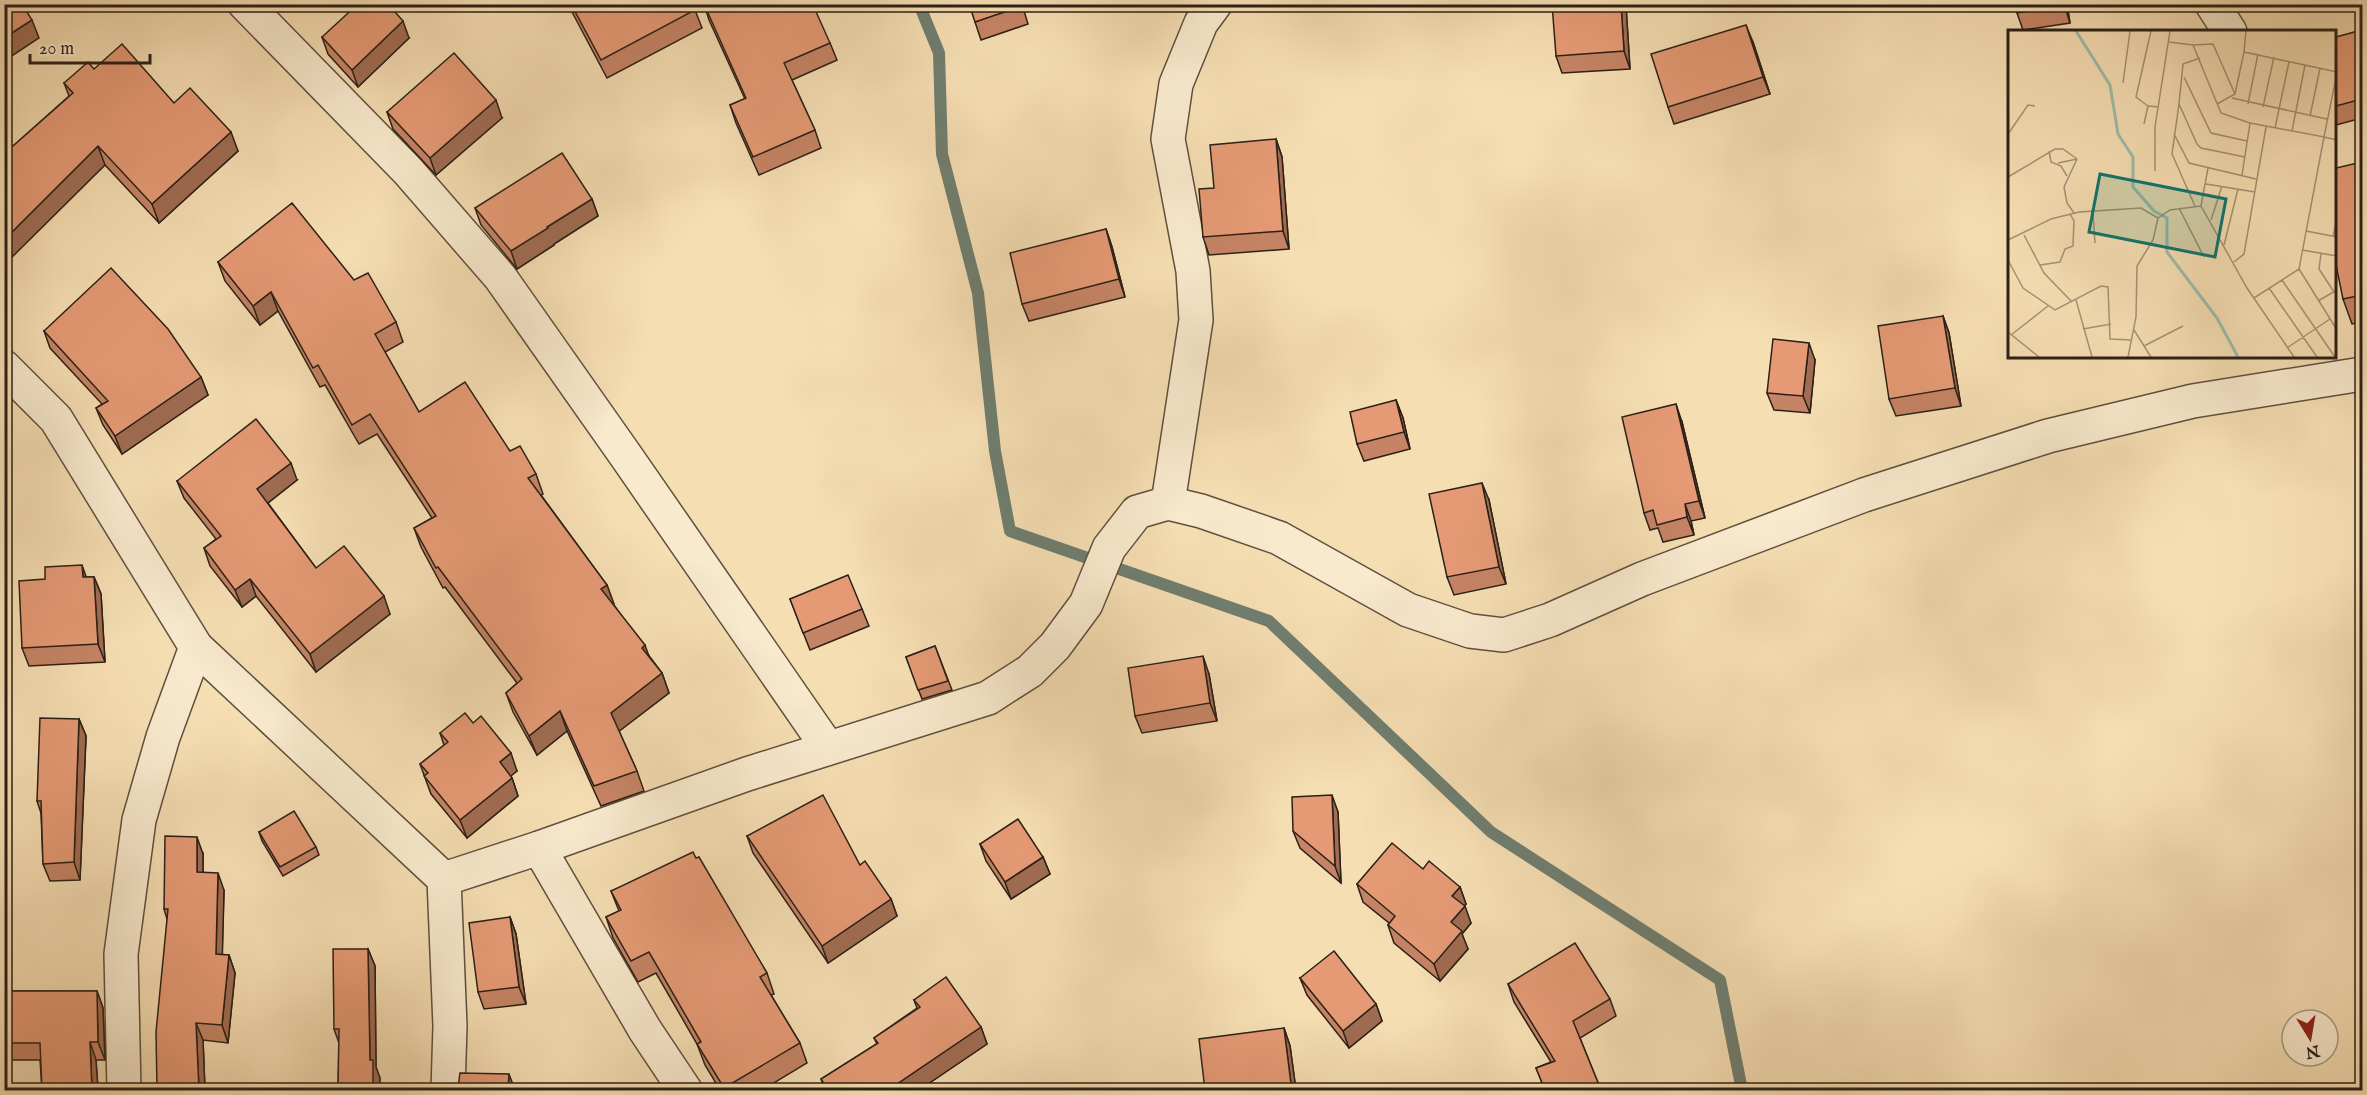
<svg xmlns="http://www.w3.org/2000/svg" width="2367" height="1095" font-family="'IM FELL English',serif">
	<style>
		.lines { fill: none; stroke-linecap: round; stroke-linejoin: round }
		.stream { stroke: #6f7e70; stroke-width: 12 }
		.minor-casing { stroke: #5e503e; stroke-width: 36 }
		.minor { stroke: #f9eace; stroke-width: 33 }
		.wall { fill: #c58465; stroke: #2b2017; stroke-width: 1.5 }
		.shaded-wall { fill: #a06c52; stroke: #2b2017; stroke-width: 1.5 }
		.building { fill: #e59a75; stroke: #2b2017; stroke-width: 1.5 }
		.inset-river { fill: none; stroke: #9dbcac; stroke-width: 3 }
		.inset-road { fill: none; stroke: #a59275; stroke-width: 1.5 }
		.view { fill: #0f766e; fill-opacity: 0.15; stroke: #0f766e; stroke-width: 3 }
		.inset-edge { fill: none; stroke: #2b2017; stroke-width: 3 }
	</style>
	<rect width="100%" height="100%" fill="#f6deb3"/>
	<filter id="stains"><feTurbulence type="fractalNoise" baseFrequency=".00333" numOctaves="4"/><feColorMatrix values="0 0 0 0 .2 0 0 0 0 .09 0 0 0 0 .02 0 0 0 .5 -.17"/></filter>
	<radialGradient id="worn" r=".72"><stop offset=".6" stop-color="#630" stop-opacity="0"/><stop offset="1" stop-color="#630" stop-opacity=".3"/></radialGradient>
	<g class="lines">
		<polyline class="stream" points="919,4 939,53 942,154 978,293 995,451 1010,531 1269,621 1491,832 1720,980 1742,1090"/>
		<g class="minor-casing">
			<g id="minor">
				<polyline points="245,4 408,171 500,277 626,456 828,748"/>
				<polyline points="2212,4 2230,32"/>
				<polyline points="4,367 56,419 196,647 444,879 450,1026 448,1090"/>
				<polyline points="1168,503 1196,320 1193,271 1168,139 1176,84 1201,23 1215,4"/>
				<polyline points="539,848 645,1030 685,1090"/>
				<polyline points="444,879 539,848 747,774 988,698 1030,671 1055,646 1086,604 1109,548 1137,512 1168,503 1201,511 1279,538 1408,610 1470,631 1504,635 1550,620 1642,579 1864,495 2048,436 2193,401 2362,374"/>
				<polyline points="124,1090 121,954 139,820 163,737 196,647"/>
			</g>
		</g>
		<use href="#minor" class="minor"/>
	</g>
	<g class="wall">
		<polygon points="569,4 692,4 695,10 702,28 607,78 572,12"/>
		<polygon points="704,4 800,11 830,43 837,60 792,80 815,130 821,148 759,175 736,123 730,105 745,99 709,20"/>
		<polygon points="1022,4 1028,24 981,40 975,22"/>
		<polygon points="1621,4 1626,4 1626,6 1630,69 1562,73 1556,56"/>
		<polygon points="2015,4 2067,4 2070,23 2023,30 2017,13"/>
		<polygon points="2362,30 2362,118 2336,125 2336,37"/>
		<polygon points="322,37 409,38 358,87 328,54"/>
		<polygon points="1753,42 1770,94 1674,124 1668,107"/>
		<polygon points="94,69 174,103 238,151 159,223 105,165 13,146 69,96 64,83"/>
		<polygon points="387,112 502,118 436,175 393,129"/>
		<polygon points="1276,139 1282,157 1289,249 1209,255 1203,237"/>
		<polygon points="2362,162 2362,322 2352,324 2343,299"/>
		<polygon points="592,199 598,216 554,244 554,245 517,269 481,225 475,208"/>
		<polygon points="1106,229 1112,247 1125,297 1029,321 1022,304"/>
		<polygon points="218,262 354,280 396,322 403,342 385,352 419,412 510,451 536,474 543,494 541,495 607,585 614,605 650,657 662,673 669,693 619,731 637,771 644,791 601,806 567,731 537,755 513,712 506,693 517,683 445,587 443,588 421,547 414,528 432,518 377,434 359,444 325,385 320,387 278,311 260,325 225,281"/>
		<polygon points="1943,316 1949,333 1961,406 1896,416 1889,399"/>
		<polygon points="44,331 201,377 208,395 122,454 103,425 96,408 102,404 50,348"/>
		<polygon points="1815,360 1810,413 1774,410 1767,393"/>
		<polygon points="1396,400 1403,418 1410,449 1364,461 1357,444"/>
		<polygon points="1682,422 1705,518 1691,521 1694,535 1663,542 1658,528 1650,530 1644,513"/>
		<polygon points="297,480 268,503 316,568 390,614 316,672 256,596 242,607 210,566 204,548 216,539 184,498 177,481"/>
		<polygon points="1489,500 1506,584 1454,595 1447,577"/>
		<polygon points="87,577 94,577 101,594 105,662 29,666 22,648"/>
		<polygon points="790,599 862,609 869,626 810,650"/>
		<polygon points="935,646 952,690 922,699 906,657"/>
		<polygon points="1209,674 1217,721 1142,733 1135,716"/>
		<polygon points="79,719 86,736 80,880 50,881 43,864 41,813 37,801"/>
		<polygon points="473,723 517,771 510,776 512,778 518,796 467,838 431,794 420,764 444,745 440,733"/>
		<polygon points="1338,812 1341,883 1300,848 1293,831"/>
		<polygon points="259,832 316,847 319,855 283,876 262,841"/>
		<polygon points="747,836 860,865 891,899 897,916 828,963 753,853"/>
		<polygon points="980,844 1043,857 1050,874 1011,899 986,861"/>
		<polygon points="203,854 203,873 224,890 222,955 229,955 235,973 228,1043 203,1040 205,1090 167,919 164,909"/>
		<polygon points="696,858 767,973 774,994 771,995 800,1043 807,1063 762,1090 720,1090 705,1065 697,1044 656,973 638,982 613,938 606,917 619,911 611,891"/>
		<polygon points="1423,869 1460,887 1466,904 1464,906 1471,923 1462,934 1468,949 1440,981 1394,943 1388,925 1389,923 1363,902 1357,884"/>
		<polygon points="510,917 516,934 526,1004 484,1009 478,992"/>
		<polygon points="368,949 375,966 376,1067 380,1078 379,1090 338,1090 339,1043 334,1029"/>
		<polygon points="1300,978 1376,1004 1382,1021 1349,1048 1307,995"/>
		<polygon points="1508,984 1610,999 1616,1016 1580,1038 1601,1090 1545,1090 1536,1068 1551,1062 1514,1002"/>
		<polygon points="4,991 97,991 103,1008 105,1060 96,1060 98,1090 42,1090 40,1060 4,1060"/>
		<polygon points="914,1000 981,1027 987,1044 919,1090 825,1090 821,1079 877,1044 874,1038 917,1008"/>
		<polygon points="1284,1028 1290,1046 1296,1090 1205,1090"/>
	</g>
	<g class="shaded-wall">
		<polygon points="1621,4 1626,4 1626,6 1630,69 1624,51"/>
		<polygon points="2064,4 2067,4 2070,23"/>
		<polygon points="32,20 39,38 4,61 4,38"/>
		<polygon points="403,21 409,38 358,87 352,70"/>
		<polygon points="1746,25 1753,42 1770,94 1763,77"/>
		<polygon points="496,100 502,118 436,175 430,158"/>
		<polygon points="231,132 238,151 159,223 152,204"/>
		<polygon points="1276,139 1282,157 1289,249 1283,231"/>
		<polygon points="98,146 105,165 4,265 4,240"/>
		<polygon points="592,199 598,216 554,244 554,245 517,269 511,251 547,227"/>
		<polygon points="1106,229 1112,247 1125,297 1119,279"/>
		<polygon points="271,292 278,311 260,325 253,306"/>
		<polygon points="1943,316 1949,333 1961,406 1955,388"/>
		<polygon points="1809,343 1815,360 1810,413 1803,396"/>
		<polygon points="201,377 208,395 122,454 115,436"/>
		<polygon points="1396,400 1403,418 1410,449 1404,432"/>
		<polygon points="1676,404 1682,422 1705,518 1699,501"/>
		<polygon points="291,463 297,480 264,506 257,489"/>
		<polygon points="1482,483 1489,500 1506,584 1499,567"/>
		<polygon points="1685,504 1691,521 1694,535 1687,517"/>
		<polygon points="82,565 88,582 83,577"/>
		<polygon points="94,577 101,594 105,662 98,644"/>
		<polygon points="250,579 256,596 242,607 235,590"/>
		<polygon points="607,585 614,604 608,608 601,589"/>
		<polygon points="384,596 390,614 316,672 310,654"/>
		<polygon points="645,645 652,665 642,648"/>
		<polygon points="1203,656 1209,674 1217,721 1210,703"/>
		<polygon points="662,673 669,693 618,732 611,713"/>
		<polygon points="560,711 567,731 537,755 529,736"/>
		<polygon points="79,719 86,736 80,880 74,862"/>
		<polygon points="511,753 517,771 506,780 500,762"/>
		<polygon points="512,778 518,796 467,838 460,820"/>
		<polygon points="1332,795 1338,812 1341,883 1335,866"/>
		<polygon points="197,837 203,854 203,890 197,872"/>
		<polygon points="1043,857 1050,874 1011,899 1005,882"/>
		<polygon points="218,873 224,890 222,971 216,954"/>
		<polygon points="1460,887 1466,904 1458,913 1452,896"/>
		<polygon points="891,899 897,916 828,963 822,946"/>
		<polygon points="1465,906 1471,923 1462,934 1468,949 1440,981 1434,964 1451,922"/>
		<polygon points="510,917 516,934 526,1004 519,987"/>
		<polygon points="368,949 375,966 376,1067 380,1078 379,1090 373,1090 370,1060"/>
		<polygon points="229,955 235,973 228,1043 222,1025"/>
		<polygon points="97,991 103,1008 105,1060 98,1042"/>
		<polygon points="1376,1004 1382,1021 1349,1048 1343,1031"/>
		<polygon points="196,1023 203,1040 205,1090 199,1090"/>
		<polygon points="981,1027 987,1044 919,1090 888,1090"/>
		<polygon points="1284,1028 1290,1046 1296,1090 1293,1090 1291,1084"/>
		<polygon points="90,1042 96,1060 98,1090 92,1090"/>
		<polygon points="509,1074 515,1090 508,1090"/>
	</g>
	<g class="building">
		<polygon points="4,4 22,4 32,20 4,38"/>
		<polygon points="358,4 388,4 403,21 352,70 322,37"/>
		<polygon points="571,4 692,4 695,10 601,60"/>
		<polygon points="704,4 797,4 800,11 813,5 830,43 784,63 815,130 753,157 730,105 746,98"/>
		<polygon points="969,4 1021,4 1022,6 975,22"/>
		<polygon points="1552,4 1621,4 1624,51 1556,56"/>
		<polygon points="2015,4 2064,4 2064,6 2017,13"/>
		<polygon points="2357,4 2362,4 2362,13 2360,14"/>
		<polygon points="1746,25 1763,77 1668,107 1651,54"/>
		<polygon points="2362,30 2362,99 2336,106 2336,37"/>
		<polygon points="122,44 174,103 190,88 231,132 152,204 98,146 4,240 4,147 9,142 13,146 73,93 64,83 88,62 94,69"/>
		<polygon points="454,53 496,100 430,158 387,112"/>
		<polygon points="1276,139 1283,231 1203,237 1199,189 1214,188 1210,145"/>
		<polygon points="562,153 592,199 547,227 548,228 511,251 475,208"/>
		<polygon points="2362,162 2362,295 2343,299 2336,265 2336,168"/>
		<polygon points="292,203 354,280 368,273 396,322 375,334 419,412 465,382 510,451 520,446 536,474 528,478 607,585 601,589 645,645 642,648 662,673 611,713 637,771 594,786 560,711 529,736 506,693 522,679 438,567 436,568 414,528 436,516 370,414 352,425 318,365 313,368 271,292 253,306 218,262"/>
		<polygon points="1106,229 1119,279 1022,304 1010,253"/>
		<polygon points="111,268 168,329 201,377 115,436 96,408 108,401 44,331"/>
		<polygon points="1943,316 1955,388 1889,399 1878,326"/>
		<polygon points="1773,339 1809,343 1803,396 1767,393"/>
		<polygon points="1396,400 1404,432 1357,444 1350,412"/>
		<polygon points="1676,404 1699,501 1685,504 1687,517 1657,525 1653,510 1644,513 1622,417"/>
		<polygon points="256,419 291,463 257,489 316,568 344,546 384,596 310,654 250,579 235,590 204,548 221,536 177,481"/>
		<polygon points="1482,483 1499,567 1447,577 1429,494"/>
		<polygon points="82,565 83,577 94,577 98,644 22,648 19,581 45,579 45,567"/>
		<polygon points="848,575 862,609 803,633 790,599"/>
		<polygon points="935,646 948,681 918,690 906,657"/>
		<polygon points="1203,656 1210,703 1135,716 1128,668"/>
		<polygon points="465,713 473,723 481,716 511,753 500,762 512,778 460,820 424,776 428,773 420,764 448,742 440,733"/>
		<polygon points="40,718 79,719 74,862 43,864 41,801 37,801"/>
		<polygon points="823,795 860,865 865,861 891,899 822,946 747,836"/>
		<polygon points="1332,795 1335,866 1293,831 1292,797"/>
		<polygon points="294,811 316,847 280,867 259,832"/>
		<polygon points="1018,819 1043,857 1005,882 980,844"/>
		<polygon points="165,836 197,837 197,872 218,873 216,954 229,955 222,1025 196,1023 199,1090 157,1090 156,1032 168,909 164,909"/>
		<polygon points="1392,843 1423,869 1429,861 1460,887 1452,896 1465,906 1451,922 1462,931 1434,964 1388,925 1395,916 1357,884"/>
		<polygon points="693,852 696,858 699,857 767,973 760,977 800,1043 724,1088 697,1044 701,1042 649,952 631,961 606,917 621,910 611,891"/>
		<polygon points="510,917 519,987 478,992 469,923"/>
		<polygon points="1575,943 1610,999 1573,1021 1601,1090 1545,1090 1536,1068 1555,1061 1508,984"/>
		<polygon points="333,949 368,949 370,1060 373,1060 373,1090 338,1090 339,1029 334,1029"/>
		<polygon points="1334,951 1376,1004 1343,1031 1300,978"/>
		<polygon points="946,977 981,1027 888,1090 828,1090 821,1079 878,1043 874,1038 920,1007 914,1000"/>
		<polygon points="4,991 97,991 98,1042 90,1042 92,1090 42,1090 40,1043 4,1043"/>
		<polygon points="1284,1028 1291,1084 1236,1090 1205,1090 1199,1039"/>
		<polygon points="460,1073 509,1074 508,1090 458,1090 459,1080"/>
	</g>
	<g transform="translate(2008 30)">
		<rect width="328" height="328" fill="#f6deb3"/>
		<path class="inset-river" d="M 68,1 L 102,55 L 110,104 L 125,127 L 125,157 L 146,181 L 159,188 L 159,222 L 209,288 L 230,327"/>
		<path class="inset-road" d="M 161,12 L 185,15M 236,22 L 238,1M 192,28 L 175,34 L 171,74 L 189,114 L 193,118 L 237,127M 176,47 L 203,103 L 239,111M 115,53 L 122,1M 227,64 L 205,14 L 185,15 L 213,83 L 242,93 L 316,107 L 329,43M 224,68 L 319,89M 171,74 L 164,124 L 187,176M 209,74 L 227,64 L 236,22 L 329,42M 240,74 L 250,24M 140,76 L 128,67 L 143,1M 255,77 L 266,27M 302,86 L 312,38M 136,94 L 140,76 L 151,77M 267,98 L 281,32M 284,101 L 297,35M 0,104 L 20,75 L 27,76M 166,104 L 181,133 L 248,149M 329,110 L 316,107 L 291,239 L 329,300M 41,121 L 43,132 L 53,136 L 59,146M 50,133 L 69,129M 200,138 L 193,176 L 239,258 L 286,327M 147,141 L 147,97 L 162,1M 234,145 L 242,93M 0,147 L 47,119 L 55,119 L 69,129M 198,154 L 247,162M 171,178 L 196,227M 66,183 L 59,173 L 56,157 L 69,129M 85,183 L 87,213M 203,190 L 214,156M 298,201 L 329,207M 16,205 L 36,243 L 64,272M 325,207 L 329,187M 0,210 L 43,189 L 71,182 L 133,178 L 150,188 L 162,180 L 193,176M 216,215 L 230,159M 294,220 L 329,226M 313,224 L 311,239 L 326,262M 0,230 L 15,258 L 47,280 L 93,256 L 100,257 L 102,309 L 124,310M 226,232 L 236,224 L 258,97M 32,235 L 52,232 L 57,219 L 65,216 L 66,191 L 62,184M 274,250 L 327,327M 261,258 L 309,327M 246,268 L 291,239M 68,270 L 84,327M 310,271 L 329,260M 75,299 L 103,294M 126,300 L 143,327M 0,302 L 31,327M 3,305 L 40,276M 136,316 L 175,296M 279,318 L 322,289M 120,327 L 128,287 L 129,236 L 145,210 L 150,188"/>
		<path class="view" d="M 92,144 L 218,169 L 207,227 L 81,202 Z"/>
		<rect width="328" height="328" class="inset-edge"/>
	</g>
	<rect width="2367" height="1095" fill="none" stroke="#f6deb3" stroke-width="24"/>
	<rect x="6" y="6" width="2355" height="1083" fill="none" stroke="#2b2017" stroke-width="3"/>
	<rect x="12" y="12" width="2343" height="1071" fill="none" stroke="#2b2017" stroke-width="1.5"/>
	<g transform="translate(2310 1038) rotate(169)"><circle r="28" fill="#f9eace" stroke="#a79985" stroke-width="1.5"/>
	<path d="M0-4.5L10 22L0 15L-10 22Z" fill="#8f2418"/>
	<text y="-9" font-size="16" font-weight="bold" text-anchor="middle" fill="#2b2017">N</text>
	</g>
	<path d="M30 54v9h120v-9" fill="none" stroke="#2b2017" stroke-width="3"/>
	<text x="39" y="54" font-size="18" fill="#2b2017" stroke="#f9eace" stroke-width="4.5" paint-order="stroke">20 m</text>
	<rect width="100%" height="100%" filter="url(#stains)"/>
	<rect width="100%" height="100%" fill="url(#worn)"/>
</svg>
